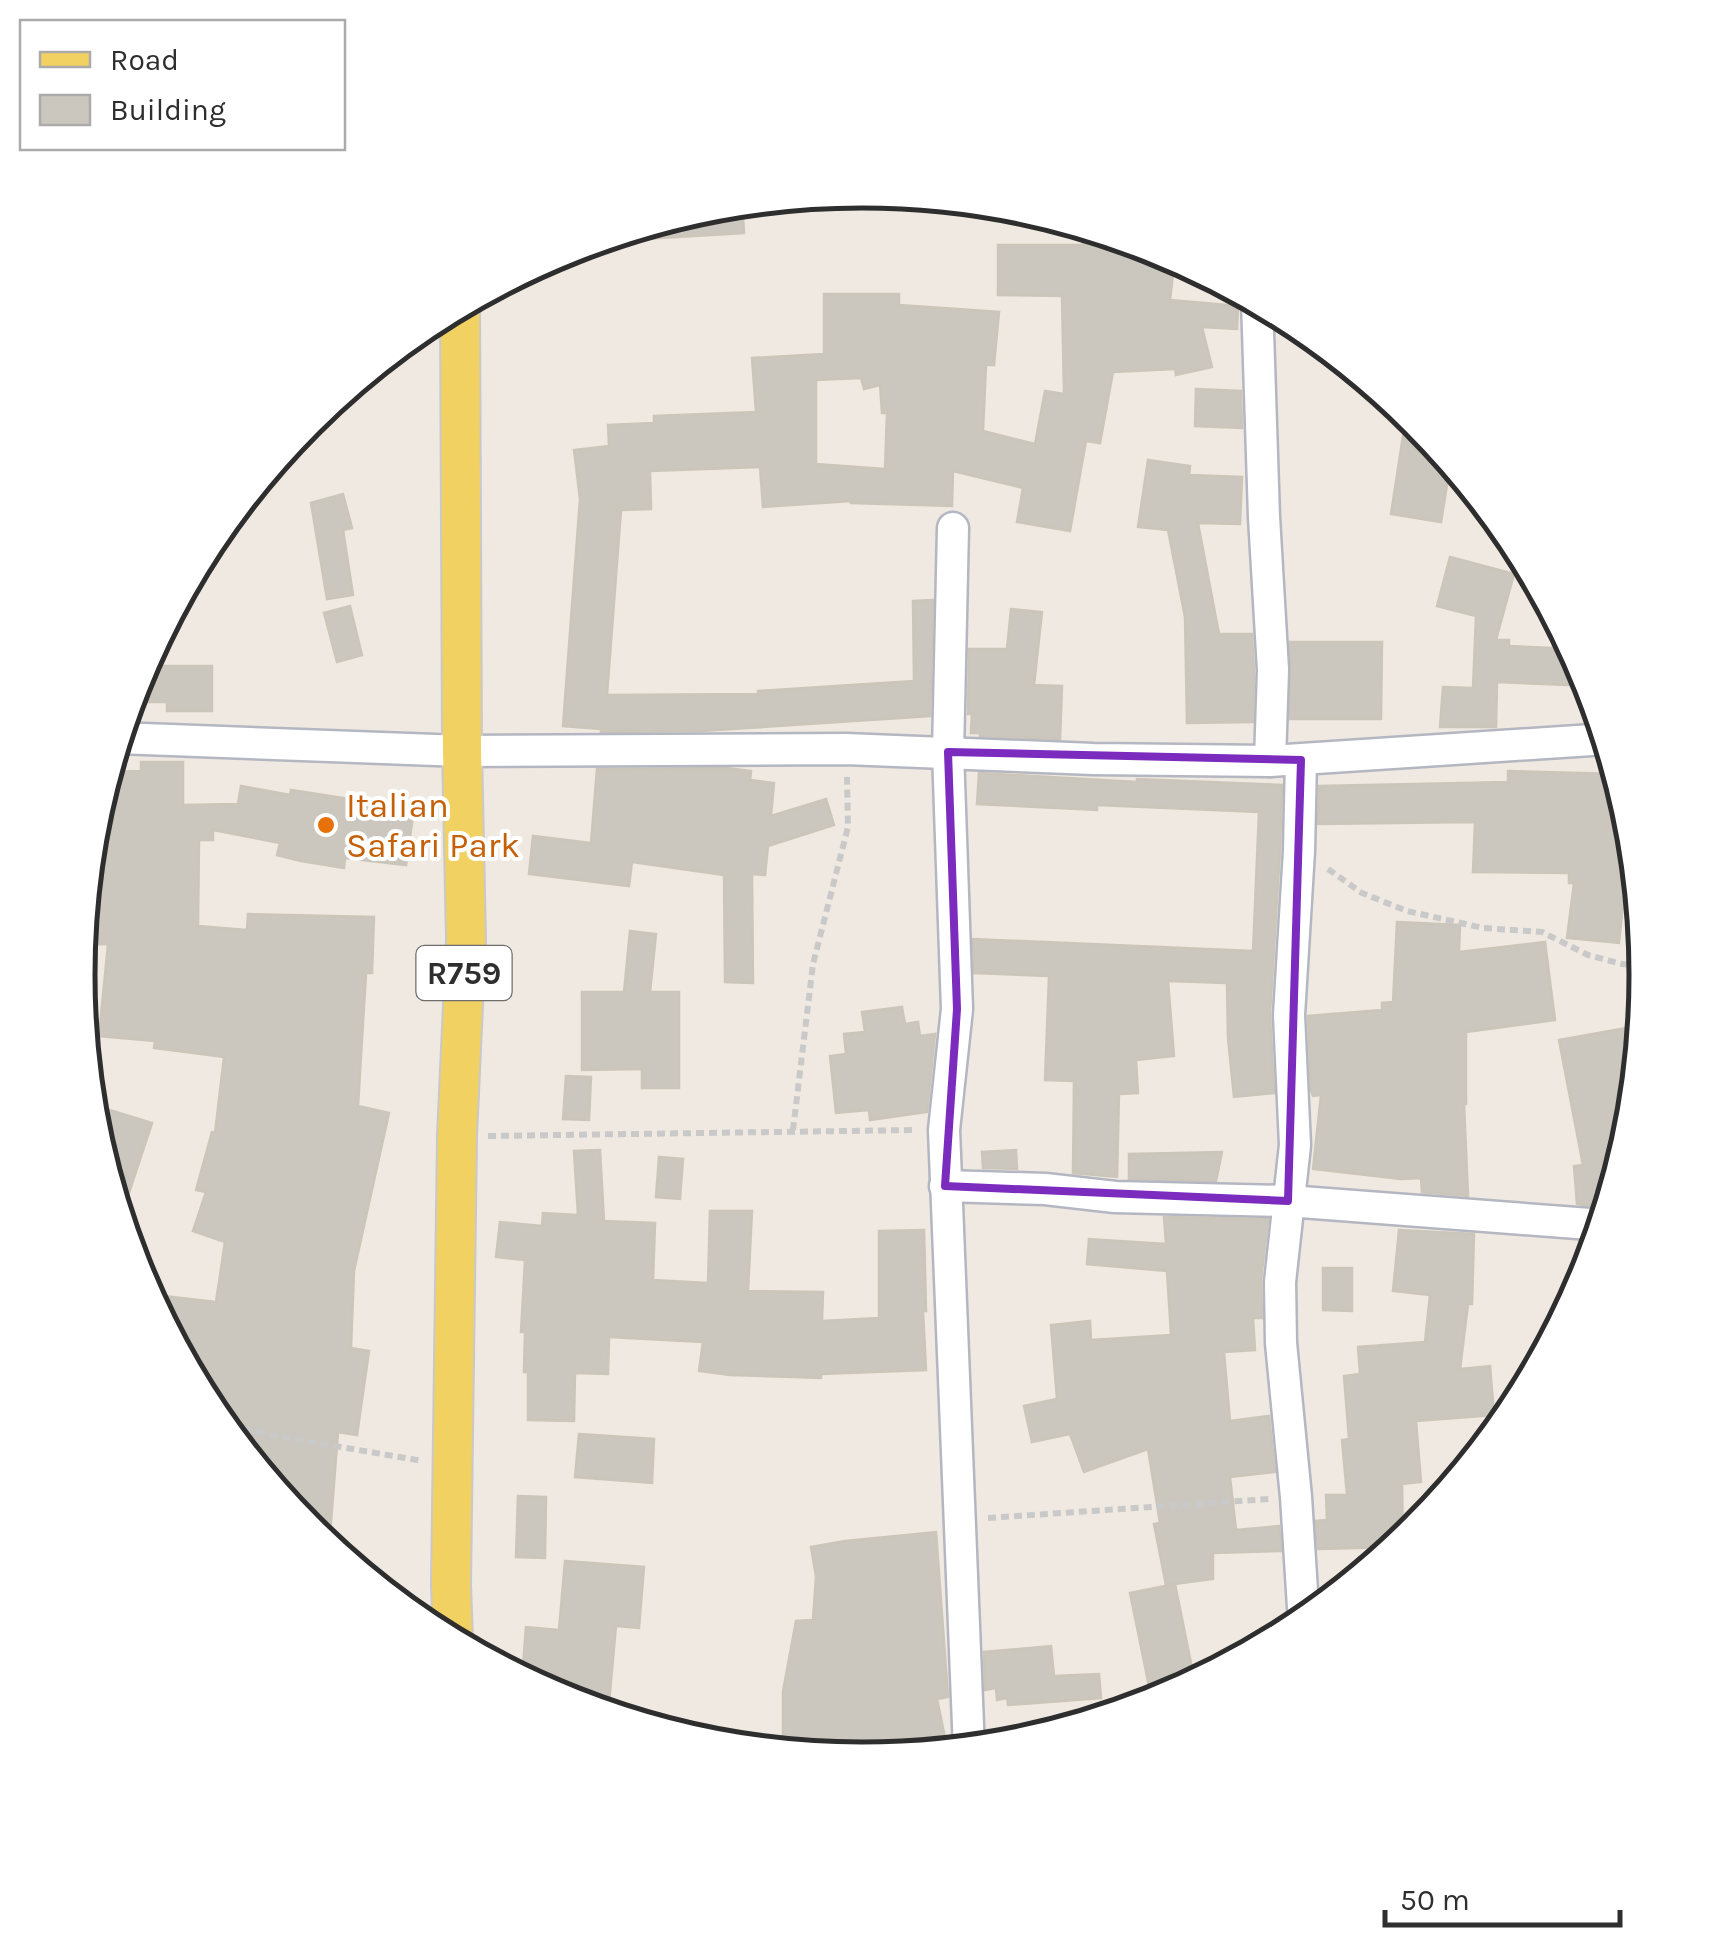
<svg xmlns="http://www.w3.org/2000/svg" width="1725" height="1950" font-family="Karla,sans-serif">
	<style>
		.building { fill: #cbc7bf; stroke: #cbc5ba; stroke-width: 2.5; fill-rule: evenodd }
		.lines { fill: none; stroke-linecap: round; stroke-linejoin: round }
		.minor-casing { stroke: #b4b7c1; stroke-width: 35 }
		.major-casing { stroke: #c9c9c9; stroke-width: 42 }
		.path { stroke: #c9c9c9; stroke-width: 6; stroke-dasharray: 8 5; stroke-linecap: butt }
		.minor { stroke: #fff; stroke-width: 30 }
		.major { stroke: #f2d163; stroke-width: 38 }
		.marked { fill: none; stroke: #7b2cbf; stroke-width: 8; stroke-linejoin: round }
		.food-dot { fill: #e8710a; stroke: #fff; stroke-width: 4 }
		.labels { text-anchor: middle; stroke-width: 8; stroke-linejoin: round; paint-order: stroke }
		.shield { fill: #fff; stroke: #6d6d6d; stroke-width: 2.5 }
		.shield-label { font-size: 32px; font-weight: bold; fill: #2e2e2e }
		.food-label { font-size: 35px; fill: #c56008; stroke: #fff; text-anchor: start }
		.rim { fill: none; stroke: #2e2e2e; stroke-width: 5 }
	</style>
	<rect width="100%" height="100%" fill="#efe9e1"/>
	<g class="building">
		<polygon points="742,202 744,233 627,240 625,231 710,205"/>
		<path d="M 1083,238 L 1132,240 L 1163,250 L 1175,256 L 1170,300 L 1238,306 L 1237,329 L 1202,327 L 1212,367 L 1176,375 L 1175,369 L 1113,372 L 1100,443 L 1086,441 L 1070,531 L 1017,522 L 1023,488 L 953,471 L 952,506 L 851,503 L 851,501 L 763,507 L 760,467 L 650,471 L 651,509 L 621,510 L 607,695 L 758,694 L 758,691 L 914,681 L 913,601 L 933,600 L 930,716 L 701,731 L 601,732 L 601,729 L 563,726 L 580,499 L 574,450 L 609,446 L 608,425 L 654,423 L 654,416 L 756,412 L 752,358 L 824,354 L 824,294 L 899,294 L 899,305 L 999,312 L 994,365 L 986,365 L 983,431 L 1035,444 L 1045,391 L 1064,394 L 1062,296 L 998,295 L 998,245 L 1083,245 ZM 861,378 L 864,389 L 880,385 L 882,413 L 887,413 L 885,469 L 816,464 L 816,380 Z"/>
		<polygon points="1196,389 1241,391 1242,428 1195,426"/>
		<polygon points="1405,423 1423,426 1451,460 1441,522 1391,514"/>
		<polygon points="1148,460 1190,466 1189,475 1242,477 1240,524 1198,523 1219,634 1252,634 1254,670 1253,722 1187,723 1185,617 1168,530 1138,527"/>
		<polygon points="343,494 352,528 343,530 353,595 327,599 311,503"/>
		<polygon points="1450,557 1514,574 1496,640 1509,640 1509,646 1574,649 1591,686 1497,682 1496,727 1440,727 1443,687 1473,688 1476,616 1437,606"/>
		<polygon points="350,606 362,655 337,662 324,613"/>
		<polygon points="1011,609 1042,612 1034,685 1062,686 1060,739 980,736 980,733 971,733 972,714 968,714 969,649 1007,649"/>
		<polygon points="1290,642 1382,642 1381,719 1290,719"/>
		<polygon points="142,666 212,666 212,711 167,711 167,702 129,702"/>
		<polygon points="141,762 183,762 183,805 238,804 241,786 290,795 291,790 414,809 406,865 345,858 344,868 301,861 277,855 280,843 213,830 213,840 199,840 198,926 247,930 248,914 374,917 372,973 366,973 358,1106 389,1113 354,1271 351,1348 369,1351 357,1435 338,1432 329,1548 307,1530 291,1510 292,1492 274,1489 209,1411 147,1294 216,1302 225,1242 193,1231 206,1192 196,1190 212,1132 215,1133 224,1057 154,1048 155,1041 99,1036 108,944 80,945 93,821 108,772 141,771"/>
		<polygon points="727,768 751,771 750,780 774,783 771,816 826,799 834,825 768,846 765,875 752,874 753,983 725,982 724,875 632,862 629,886 529,874 533,836 591,843 597,769"/>
		<polygon points="1508,771 1618,774 1633,822 1639,886 1625,885 1619,943 1567,938 1574,883 1569,883 1569,873 1473,872 1475,822 1318,824 1319,786 1508,782"/>
		<polygon points="979,773 1137,782 1137,779 1282,785 1280,850 1270,1014 1274,1093 1234,1097 1228,1038 1227,983 1168,981 1174,1056 1136,1060 1138,1093 1119,1094 1117,1177 1073,1173 1074,1081 1045,1080 1049,976 974,973 973,939 1253,951 1259,812 1097,805 1097,810 977,804"/>
		<polygon points="1397,922 1460,925 1459,952 1545,942 1555,1020 1466,1032 1466,1104 1464,1104 1468,1196 1422,1192 1421,1178 1401,1179 1313,1169 1321,1095 1313,1096 1311,1090 1308,1016 1382,1010 1382,1003 1393,1002"/>
		<polygon points="630,931 656,934 650,992 679,992 679,1088 642,1088 642,1069 582,1070 582,992 624,992"/>
		<polygon points="902,1007 905,1024 918,1022 920,1036 935,1034 927,1112 870,1120 869,1110 836,1113 830,1056 846,1054 844,1034 865,1032 862,1012"/>
		<polygon points="1643,1025 1632,1129 1608,1208 1577,1204 1574,1166 1583,1165 1559,1040"/>
		<polygon points="566,1076 591,1077 589,1120 563,1119"/>
		<polygon points="90,1104 152,1123 120,1220 92,1128"/>
		<polygon points="600,1150 604,1221 655,1223 653,1280 708,1283 710,1211 752,1211 748,1291 823,1292 822,1321 879,1318 879,1231 924,1230 926,1311 923,1311 926,1370 821,1374 821,1378 730,1375 699,1371 703,1342 609,1337 608,1374 575,1373 574,1421 528,1420 528,1372 524,1372 525,1332 521,1332 525,1260 496,1257 500,1222 542,1226 543,1213 578,1215 574,1151"/>
		<polygon points="1016,1150 1017,1169 983,1168 982,1152"/>
		<polygon points="1222,1152 1216,1181 1129,1179 1129,1154"/>
		<polygon points="659,1157 683,1159 680,1199 656,1197"/>
		<polygon points="1164,1217 1268,1219 1261,1280 1262,1318 1253,1318 1255,1350 1224,1352 1230,1421 1269,1416 1275,1472 1230,1477 1236,1530 1279,1526 1281,1551 1213,1553 1213,1579 1166,1585 1154,1524 1160,1523 1148,1449 1084,1472 1070,1434 1032,1442 1024,1406 1057,1399 1051,1325 1090,1321 1091,1340 1171,1335 1167,1271 1087,1264 1089,1239 1166,1244"/>
		<polygon points="1399,1230 1474,1234 1472,1304 1468,1304 1460,1369 1490,1366 1494,1415 1416,1421 1421,1482 1402,1484 1403,1542 1397,1547 1318,1549 1316,1521 1327,1520 1326,1495 1347,1495 1342,1440 1349,1439 1344,1376 1360,1374 1358,1347 1425,1342 1430,1295 1393,1291"/>
		<polygon points="1323,1268 1352,1268 1352,1311 1323,1310"/>
		<polygon points="579,1434 654,1439 652,1483 575,1477"/>
		<polygon points="518,1496 546,1497 545,1558 516,1557"/>
		<polygon points="936,1532 948,1697 937,1699 948,1752 867,1760 865,1751 783,1750 783,1691 796,1621 813,1620 816,1576 811,1547 845,1541"/>
		<polygon points="565,1561 644,1567 639,1628 616,1626 608,1714 562,1700 522,1679 526,1627 559,1630"/>
		<polygon points="1175,1584 1195,1683 1150,1691 1130,1593"/>
		<polygon points="1051,1646 1054,1676 1099,1674 1101,1698 1008,1705 1007,1698 997,1700 996,1688 985,1690 984,1652"/>
	</g>
	<g class="lines">
		<g class="minor-casing">
			<g id="minor">
				<polyline points="1257,300 1264,517 1273,670 1270,761"/>
				<polyline points="953,528 948,752 957,1009 944,1130 969,1750"/>
				<polyline points="118,738 462,751 846,749 1093,759 1270,761 1607,739"/>
				<polyline points="1301,760 1299,851 1289,1015 1295,1145 1280,1282 1281,1343 1296,1497 1304,1623"/>
				<polyline points="945,1186 1045,1189 1115,1197 1288,1201 1603,1225"/>
			</g>
		</g>
		<g class="major-casing">
			<polyline id="major" points="453,1642 451,1584 457,1136 466,939 462,751 460,304"/>
		</g>
		<g class="path">
			<polyline points="1328,869 1362,893 1407,911 1483,928 1542,932 1588,955 1622,964 1647,966"/>
			<polyline points="793,1130 813,964 848,827 847,777"/>
			<polyline points="488,1136 916,1130"/>
			<polyline points="219,1422 276,1436 423,1461"/>
			<polyline points="988,1518 1269,1499"/>
		</g>
		<use href="#minor" class="minor"/>
		<use href="#major" class="major"/>
	</g>
	<path class="marked" d="M 948,752 L 1301,760 L 1288,1201 L 945,1186 L 957,1009 Z"/>
	<circle class="food-dot" cx="326" cy="825" r="10"/>
	<g class="labels">
		<rect class="shield" x="416.5" y="946" width="95" height="54" rx="8"/>
		<g class="shield-label">
			<text x="464" y="984">R759</text>
		</g>
		<g class="food-label">
			<text x="346" y="817">Italian<tspan x="346" dy="40">Safari Park</tspan></text>
		</g>
	</g>
	<path d="M0 0H1725V1950H0ZM95 975a767 767 0 1 1 1534 0a767 767 0 1 1-1534 0Z" fill="#fff" fill-rule="evenodd"/>
	<path class="rim" d="M95 975a767 767 0 1 1 1534 0a767 767 0 1 1-1534 0Z"/>
	<rect x="20" y="20" width="325" height="130" fill="#ffffff" stroke="#ababab" stroke-width="2.5"/>
	<rect x="40" y="52" width="50" height="15" fill="#f2d163" stroke="#ababab" stroke-width="2.5"/>
	<text x="110" y="70" font-size="30" fill="#2e2e2e">Road</text>
	<rect x="40" y="95" width="50" height="30" fill="#cbc7bf" stroke="#ababab" stroke-width="2.5"/>
	<text x="110" y="120" font-size="30" fill="#2e2e2e">Building</text>
	<path d="M1385 1910v15h235v-15" fill="none" stroke="#2e2e2e" stroke-width="5"/>
	<text x="1400" y="1910" font-size="30" fill="#2e2e2e" stroke="#ffffff" stroke-width="8" paint-order="stroke">50 m</text>
</svg>
